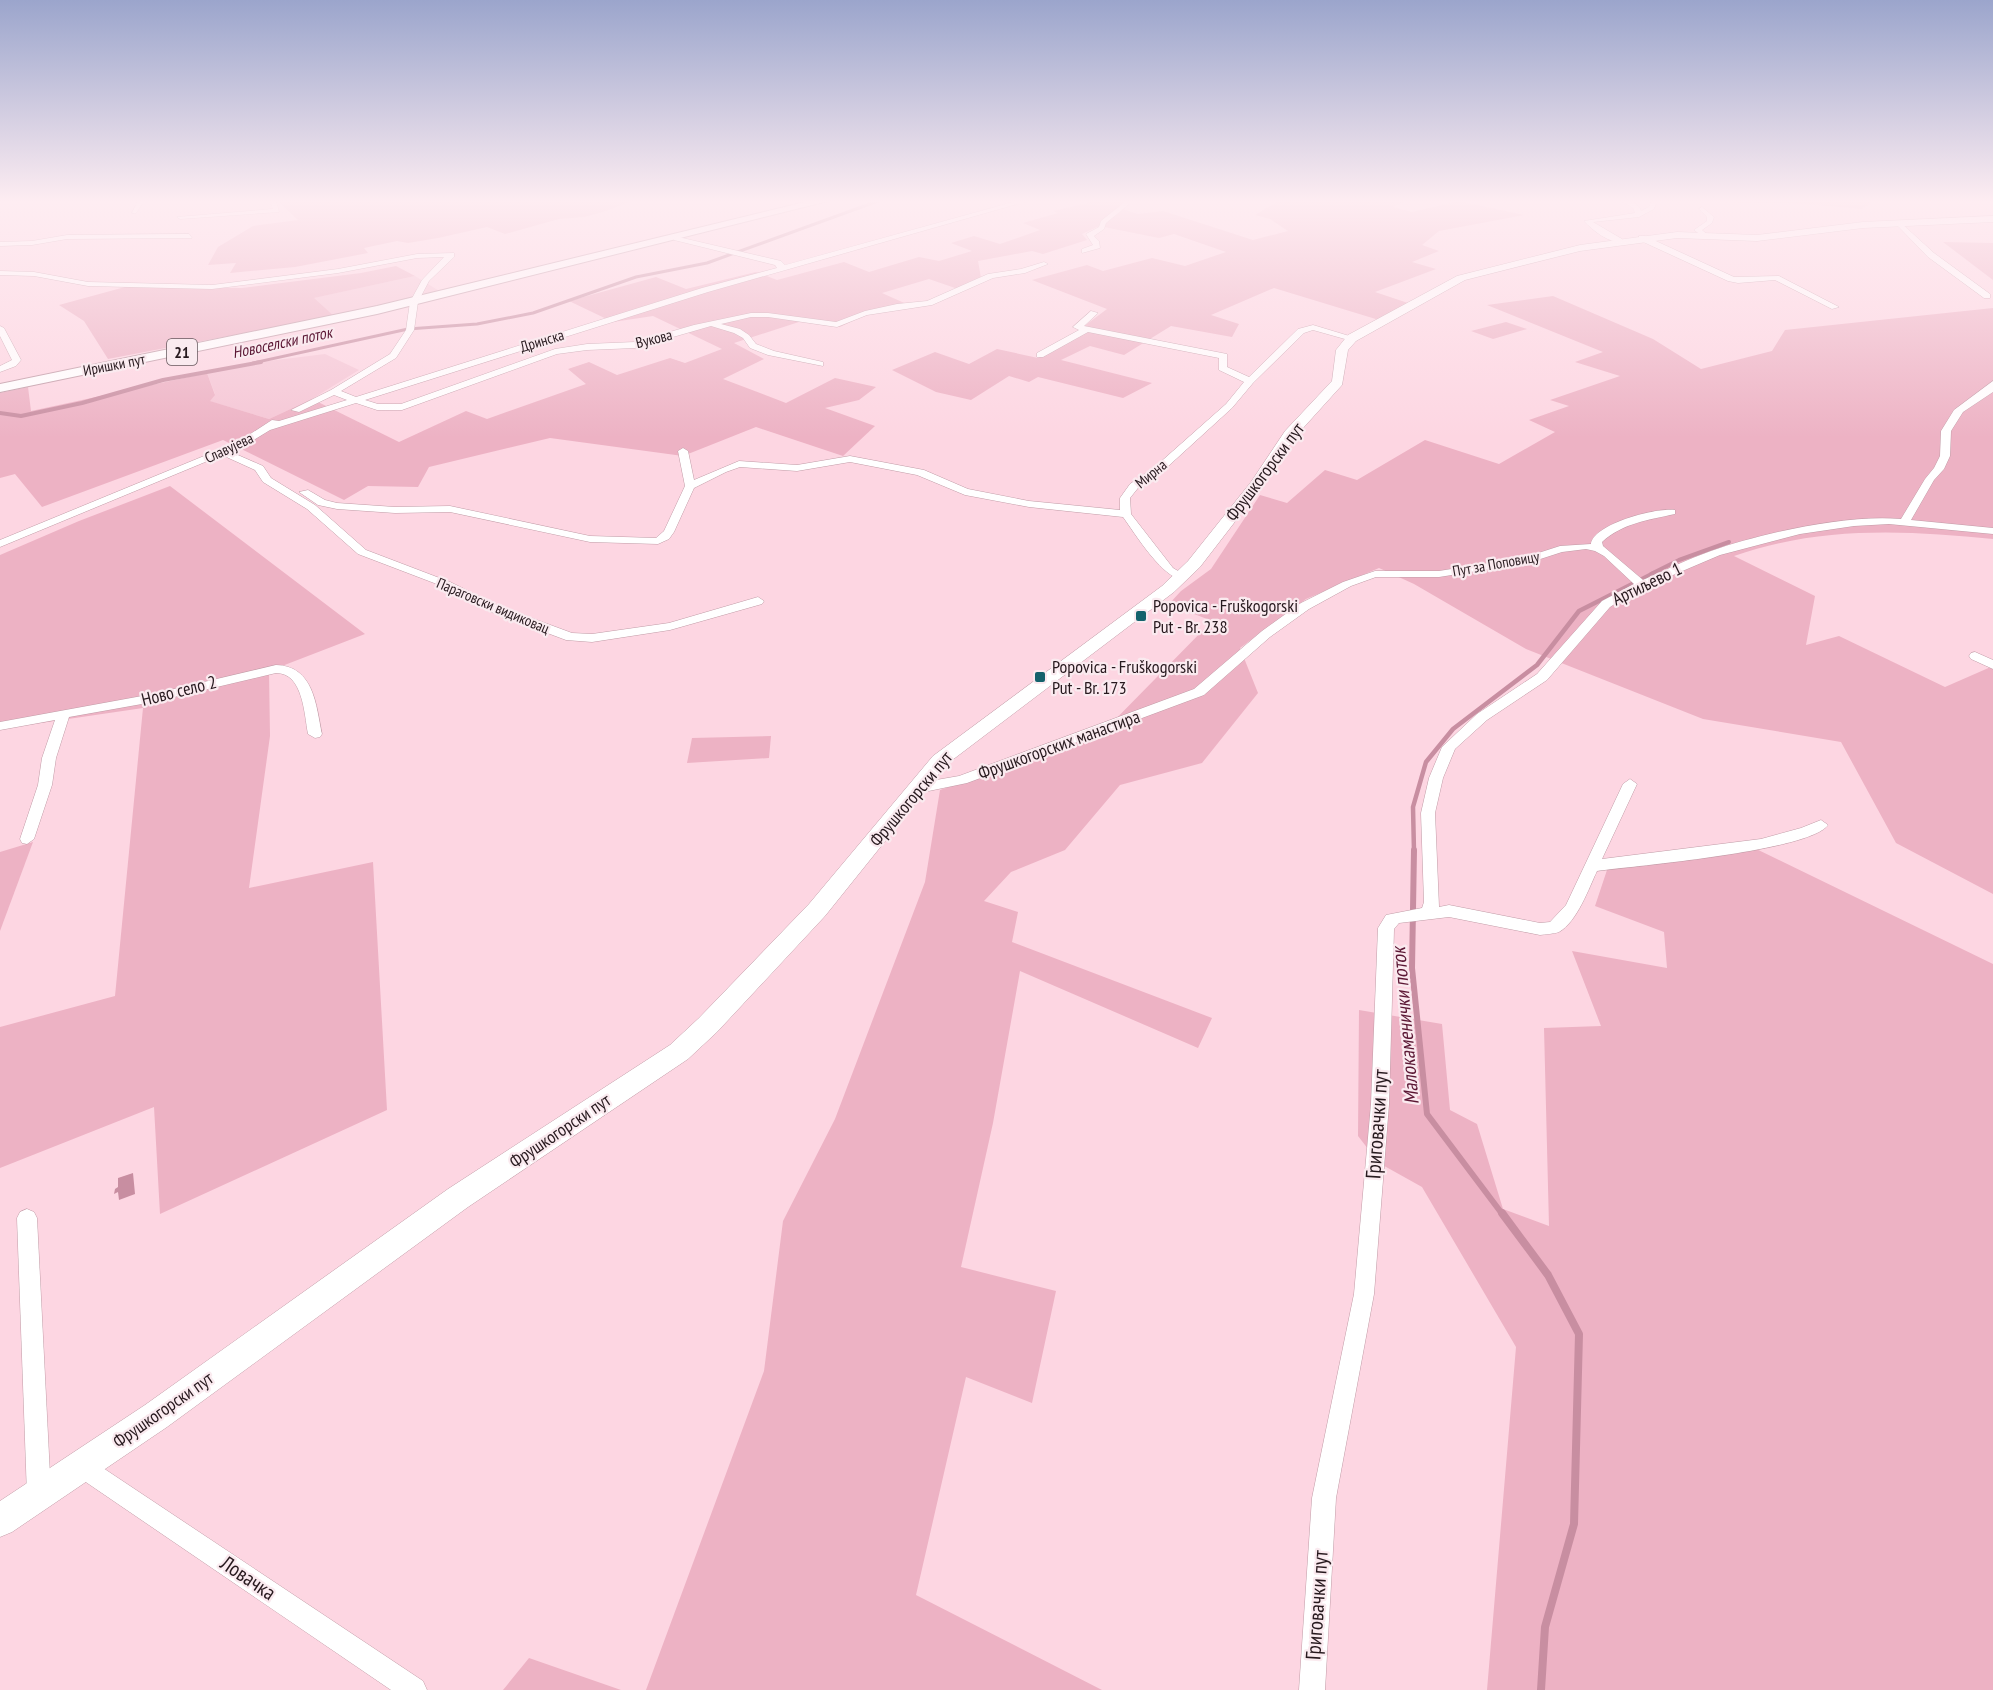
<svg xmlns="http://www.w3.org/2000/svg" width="1993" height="1690" font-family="'PT Sans Narrow',sans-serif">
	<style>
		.built { fill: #f5c6d5 }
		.green { fill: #edb2c4 }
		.water { fill: #c88ea1 }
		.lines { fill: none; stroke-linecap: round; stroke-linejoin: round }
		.stream-far4 { stroke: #c88ea1; stroke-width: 3 }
		.stream-far3 { stroke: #c88ea1; stroke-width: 4 }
		.stream-far2 { stroke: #c88ea1; stroke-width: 4.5 }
		.stream-far1 { stroke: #c88ea1; stroke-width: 6 }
		.stream { stroke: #c88ea1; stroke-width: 8 }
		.street-casing { stroke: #c19ca7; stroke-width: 1 }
		.secondary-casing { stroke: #c19ca7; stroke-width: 1 }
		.primary-casing { stroke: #c19ca7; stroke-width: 2 }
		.street { fill: #fff; fill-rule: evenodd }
		.secondary { fill: #fff; fill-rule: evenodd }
		.primary { fill: #fff; fill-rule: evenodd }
		.poi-dot { fill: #14626c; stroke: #faeaef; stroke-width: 2 }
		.labels { text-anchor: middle; stroke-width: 4.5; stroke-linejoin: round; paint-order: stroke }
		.far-street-label { font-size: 15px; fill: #27191e; stroke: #faeaef }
		.far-water-label { font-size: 16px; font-style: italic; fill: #5b1734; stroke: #faeaef }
		.shield { fill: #faeaef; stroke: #66585d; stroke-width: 1.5 }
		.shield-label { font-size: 16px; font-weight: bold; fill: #27191e }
		.street-label { font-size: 18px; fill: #27191e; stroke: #faeaef }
		.poi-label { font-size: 18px; fill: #27191e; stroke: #faeaef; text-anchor: start }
		.water-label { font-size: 20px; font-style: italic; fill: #5b1734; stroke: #faeaef }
		.near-street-label { font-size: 21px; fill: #27191e; stroke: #faeaef }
	</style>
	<rect width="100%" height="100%" fill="#fdd6e2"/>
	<g class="built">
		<polygon points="415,276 441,292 334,316 313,298"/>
		<polygon points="325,354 359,370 312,399 269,419 209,401 215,394 207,373 251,363"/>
	</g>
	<g class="green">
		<polygon points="278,201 632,201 603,212 584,217 559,219 505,234 487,227 438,238 408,243 397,241 364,248 368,253 295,267 230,273 236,263 208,265 218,247 253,226 298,220"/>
		<polygon points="1085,201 1124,201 1119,208 1138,214 1163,211 1253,240 1288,231 1270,219 1255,215 1278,201 1407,201 1393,207 1412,212 1459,201 1524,215 1439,231 1422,245 1439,251 1412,262 1436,269 1375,292 1408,303 1379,320 1274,288 1211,315 1239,324 1232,337 1171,326 1124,355 1090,346 1061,360 1152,383 1123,398 1038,377 1029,382 1009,376 971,400 936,392 892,370 935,352 969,364 997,349 1038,358 1086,332 1079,330 1107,309 1032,280 1087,265 1103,271 1152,258 1185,266 1226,252 1174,234 1159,238 1099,226 1082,234 1087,240 1043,254 1032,251 978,261 981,278 958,289 929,279 882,293 911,306 867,314 840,327 802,321 734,343 764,359 723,379 786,403 835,378 876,387 859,400 825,408 875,426 843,456 756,427 683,456 550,438 429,467 418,487 368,486 344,500 223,440 42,507 15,474 0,478 0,393 28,387 31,411 207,373 215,395 210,401 269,419 312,399 399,442 466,411 487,419 586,384 568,369 589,362 617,375 670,358 685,363 722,349 653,316 613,322 569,301 656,277 686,289 756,272 777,280 844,262 869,272 919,257 939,261 972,251 951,243 974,236 1000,244 1040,230 1023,223 1058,213 1053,211 1088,203"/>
		<polygon points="1679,201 1873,201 1862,209 1806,204"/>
		<polygon points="1943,242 1993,243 1993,280"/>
		<polygon points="396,266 415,276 314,298 334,316 108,359 84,321 59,305 125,287 242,288 361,273"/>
		<path d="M 1553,296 L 1653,339 L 1701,369 L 1772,351 L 1785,330 L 1993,308 L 1993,539 C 1905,530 1819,526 1734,556 L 1815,596 L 1806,645 L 1839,636 L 1945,687 L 1993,666 L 1993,894 L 1896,843 L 1841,742 L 1703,719 L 1526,649 L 1414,584 L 1379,568 L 1306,599 L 1240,648 L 1258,693 L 1202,763 L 1120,785 L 1065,850 L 1011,872 L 984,901 L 1018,912 L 1012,942 L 1212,1018 L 1198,1048 L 1020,971 L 993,1123 L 961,1267 L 1056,1291 L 1032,1403 L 966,1377 L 916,1595 L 1102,1690 L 646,1690 L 764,1371 L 783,1221 L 835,1119 L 925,882 L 940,790 L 1101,734 L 1212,621 L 1169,604 L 1181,591 L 1211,569 L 1260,495 L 1287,503 L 1325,470 L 1357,480 L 1425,440 L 1499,464 L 1555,432 L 1529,420 L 1569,406 L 1550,400 L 1620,376 L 1575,362 L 1603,352 L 1487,305 Z"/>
		<polygon points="1506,322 1527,329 1493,339 1471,331"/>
		<polygon points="170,486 365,634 269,671 270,736 249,888 373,862 387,1110 160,1214 154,1107 0,1168 0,1027 115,996 143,708 0,729 0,555 79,521"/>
		<polygon points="771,736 769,758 687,763 692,738"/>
		<polygon points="33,842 0,931 0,852"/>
		<polygon points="1748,845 1993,964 1993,1690 1487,1690 1516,1347 1422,1187 1379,1163 1358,1136 1359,1010 1442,1024 1450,1110 1477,1124 1503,1209 1549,1226 1544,1028 1601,1026 1572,951 1667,968 1664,932 1595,906 1608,867"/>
		<polygon points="529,1658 621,1690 503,1690"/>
	</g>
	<polygon class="water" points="133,1173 135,1194 119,1200 118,1192 114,1194 115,1189 118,1187 118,1178"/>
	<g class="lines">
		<polyline class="stream-far4" points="253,363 408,329 477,324 533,313 636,277 707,263 878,201"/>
		<g class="stream-far3">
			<polyline points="0,413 21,416 82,403 163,380 261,362"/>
			<polyline points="1651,574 1679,560 1729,542"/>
		</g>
		<polyline class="stream-far2" points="1414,852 1413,807 1426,762 1453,729 1537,665 1579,611 1654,573"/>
		<polyline class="stream-far1" points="1414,850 1412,968 1427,1114 1503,1215"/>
		<polyline class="stream" points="1502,1213 1548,1275 1579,1334 1574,1524 1545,1627 1541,1690"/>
		<g class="street-casing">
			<g id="street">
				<polygon points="138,201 144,201 136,213 132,213"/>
				<polygon points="270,201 276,201 279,212 180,219 177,217 273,209"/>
				<polygon points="1017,201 1028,201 708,292 365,400 378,404 401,404 555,349 587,344 635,342 694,325 751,313 768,313 836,322 865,311 897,304 927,301 988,274 1021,269 1044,262 1048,264 1025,273 993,278 932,305 867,315 837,327 768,317 751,317 721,324 740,329 749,335 756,344 774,351 823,362 823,366 768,355 750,348 743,338 734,333 711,326 635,348 587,350 557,354 402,410 377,410 356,403 270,430 244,446 231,452 263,466 271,478 315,505 366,550 450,582 499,606 572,633 592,634 669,623 758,597 764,601 762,604 670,630 592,642 566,640 491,612 442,586 358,554 307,509 263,482 255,470 222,455 0,547 0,540 238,442 272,420 279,421 347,400 334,395 299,412 291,410 331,390 390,354 406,330 410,302 422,280 444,257 417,258 338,273 212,289 88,286 34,276 0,275 0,271 34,272 88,282 212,285 338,269 417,254 454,253 454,257 429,281 418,302 414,330 396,358 341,391 356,397 702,288 777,268 775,265 674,240 674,236 781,261 785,265"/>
				<polygon points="1126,201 1133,201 1106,223 1104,229 1094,236 1099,241 1100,248 1082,253 1082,249 1093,245 1086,234 1099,227 1101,221"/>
				<path d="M 1622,201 C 1630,201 1638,202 1641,211 L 1649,207 L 1651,201 L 1657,201 L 1654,209 L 1639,217 L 1593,222 L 1622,239 L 1622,243 C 1608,242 1593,231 1584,221 L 1635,213 L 1633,208 Z"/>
				<polygon points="1702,207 1714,217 1712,223 1702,230 1708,235 1704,237 1694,230 1707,221 1707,217 1699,209"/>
				<polygon points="1896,222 1900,222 1934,253 1990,294 1990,298 1984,298 1928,257 1896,224"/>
				<polygon points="189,234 192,238 67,239 32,245 0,246 0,242 32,241 67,235"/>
				<polygon points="1639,236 1645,236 1734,277 1779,276 1839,307 1832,309 1775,280 1738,283 1728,281 1639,240"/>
				<path d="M 1091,311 L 1098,313 L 1084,326 L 1227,354 L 1227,367 L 1249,377 L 1298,329 L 1313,325 L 1356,338 L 1352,341 L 1313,330 L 1304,333 L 1253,383 L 1232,408 L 1164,470 L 1138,488 L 1130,498 L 1131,514 L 1173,568 L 1185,575 L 1185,579 C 1165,583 1134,532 1123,517 L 1029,507 L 965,495 L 917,475 L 850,462 L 797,471 L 740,467 L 726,472 L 694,488 L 674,532 L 669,539 L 658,544 L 590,542 L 450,512 L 395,513 L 337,509 L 318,505 L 299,492 L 308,490 L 325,500 L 337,503 L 395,507 L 450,506 L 590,536 L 656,538 L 664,531 L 685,486 L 678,451 L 683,448 L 688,451 L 694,480 L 739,461 L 797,465 L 850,456 L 924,470 L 968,489 L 1029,501 L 1120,510 L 1120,498 L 1130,484 L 1156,466 L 1226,404 L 1244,382 L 1219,370 L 1219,358 L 1088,332 L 1043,357 L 1037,357 L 1037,353 L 1079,330 L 1073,327 Z"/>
				<polygon points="0,326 4,328 21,360 16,366 0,372 0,366 12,360 0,336"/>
				<path d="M 1993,381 L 1993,392 L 1963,412 L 1951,431 L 1950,456 L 1944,469 L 1934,480 L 1911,520 L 1993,528 L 1993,534 L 1889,524 L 1854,526 L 1800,534 L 1720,555 L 1633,592 L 1610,607 L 1547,680 L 1487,720 L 1455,749 L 1443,778 L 1435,813 L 1439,907 L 1449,905 L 1540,923 L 1550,922 L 1566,905 L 1623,784 L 1630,779 L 1637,784 L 1602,859 L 1761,839 L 1801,828 L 1821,820 L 1828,825 C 1810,851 1635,866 1597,871 C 1589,888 1577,922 1559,932 C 1554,934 1546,934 1540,935 L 1449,917 L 1399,923 L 1394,929 L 1389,1104 L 1374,1294 L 1336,1498 L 1325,1690 L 1299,1690 L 1312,1498 L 1354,1294 L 1371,1104 L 1378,928 L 1386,915 L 1422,908 L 1424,902 L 1421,813 L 1429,778 L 1442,747 L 1477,714 L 1537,674 L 1602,601 L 1634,584 L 1604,556 L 1595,551 L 1586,549 L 1562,552 L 1528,563 L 1439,577 L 1376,577 L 1351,586 L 1309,609 L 1270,637 L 1204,695 L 967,783 L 919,793 L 912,788 L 919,783 L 959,776 L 1194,689 L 1262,631 L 1301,603 L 1343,582 L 1375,571 L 1439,571 L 1526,557 L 1560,546 L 1591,544 C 1593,524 1657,507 1675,510 L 1675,514 C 1648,520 1623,523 1602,542 L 1603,546 L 1643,580 C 1666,570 1688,559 1711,551 C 1762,533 1848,514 1901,519 L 1925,479 L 1934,468 L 1940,456 L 1941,431 L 1954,410 Z"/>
				<polygon points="1975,652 1993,660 1993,669 1971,659 1969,656 1971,653"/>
				<path d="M 276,665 C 314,666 316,705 322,734 L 320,737 L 315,738 L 308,734 C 304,713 303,673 276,673 L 153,702 L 69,717 L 56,758 L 52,785 L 34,839 L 27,844 L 22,843 L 20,839 L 38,785 L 42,758 L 55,720 L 0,730 L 0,722 L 153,694 Z"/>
				<polygon points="27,1209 34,1212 37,1218 51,1495 47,1503 39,1507 31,1503 27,1495 17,1218 20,1212"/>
				<polygon points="82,1454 423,1681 427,1690 391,1690 74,1474 70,1466 74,1458"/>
			</g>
		</g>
		<g class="secondary-casing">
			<polygon id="secondary" points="1993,216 1993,222 1863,228 1757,241 1677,238 1580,251 1465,280 1356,341 1348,350 1342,385 1295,437 1261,488 1200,567 1174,592 947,764 825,916 717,1032 688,1059 468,1207 167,1427 12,1532 0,1537 0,1501 145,1405 448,1189 670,1045 699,1018 809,904 933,756 1162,586 1188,561 1251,482 1285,431 1332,381 1336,350 1348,335 1457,276 1580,245 1677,232 1757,235 1863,222"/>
		</g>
		<g class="primary-casing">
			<polygon id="primary" points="809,201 828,201 377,314 0,392 0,384 377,306"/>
		</g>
		<use href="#street" class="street"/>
		<use href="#secondary" class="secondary"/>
		<use href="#primary" class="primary"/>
	</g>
	<linearGradient id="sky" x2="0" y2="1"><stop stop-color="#9ba5cc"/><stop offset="0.46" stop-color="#feedf2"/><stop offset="1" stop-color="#feedf2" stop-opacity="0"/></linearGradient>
	<rect width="1993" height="438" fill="url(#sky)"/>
	<g class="poi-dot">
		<rect x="1135" y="610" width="12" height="12" rx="3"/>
		<rect x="1034" y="671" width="12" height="12" rx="3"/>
	</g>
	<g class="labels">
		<g class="far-street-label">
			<text transform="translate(654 339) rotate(-14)" y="5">Вукова</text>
			<text transform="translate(542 341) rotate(-17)" y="5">Дринска</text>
			<text transform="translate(114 365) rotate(-11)" y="5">Иришки пут</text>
			<text transform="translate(229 448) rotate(-25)" y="5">Славујева</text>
			<text transform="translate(1151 474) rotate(-39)" y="5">Мирна</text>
			<text transform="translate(1496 564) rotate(-10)" y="5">Пут за Поповицу</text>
			<text transform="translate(493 606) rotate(23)" y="5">Параговски видиковац</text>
		</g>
		<g class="far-water-label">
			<text transform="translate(282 342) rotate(-12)" y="6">Новоселски поток</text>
		</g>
		<rect class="shield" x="167" y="339" width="30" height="26" rx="4.5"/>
		<g class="shield-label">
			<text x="182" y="358">21</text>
		</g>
		<g class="street-label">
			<text transform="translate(1265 472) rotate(-53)" y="6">Фрушкогорски пут</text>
			<text transform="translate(1647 584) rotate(-26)" y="6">Артиљево 1</text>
			<text transform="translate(179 691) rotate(-14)" y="6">Ново село 2</text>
			<text transform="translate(1059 745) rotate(-20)" y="6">Фрушкогорских манастира</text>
			<text transform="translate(911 799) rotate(-50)" y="6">Фрушкогорски пут</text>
			<text transform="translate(560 1131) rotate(-34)" y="6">Фрушкогорски пут</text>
			<text transform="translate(163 1410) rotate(-35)" y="6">Фрушкогорски пут</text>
		</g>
		<g class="poi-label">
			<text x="1153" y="612">Popovica - Fruškogorski<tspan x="1153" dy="21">Put - Br. 238</tspan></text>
			<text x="1052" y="673">Popovica - Fruškogorski<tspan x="1052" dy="21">Put - Br. 173</tspan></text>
		</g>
		<g class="water-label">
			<text transform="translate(1405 1026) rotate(-95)" y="7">Малокаменички поток</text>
		</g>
		<g class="near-street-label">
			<text transform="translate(1377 1124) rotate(-86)" y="7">Григовачки пут</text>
			<text transform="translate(248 1578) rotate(34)" y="7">Ловачка</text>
			<text transform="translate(1317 1605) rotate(-86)" y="7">Григовачки пут</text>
		</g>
	</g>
</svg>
